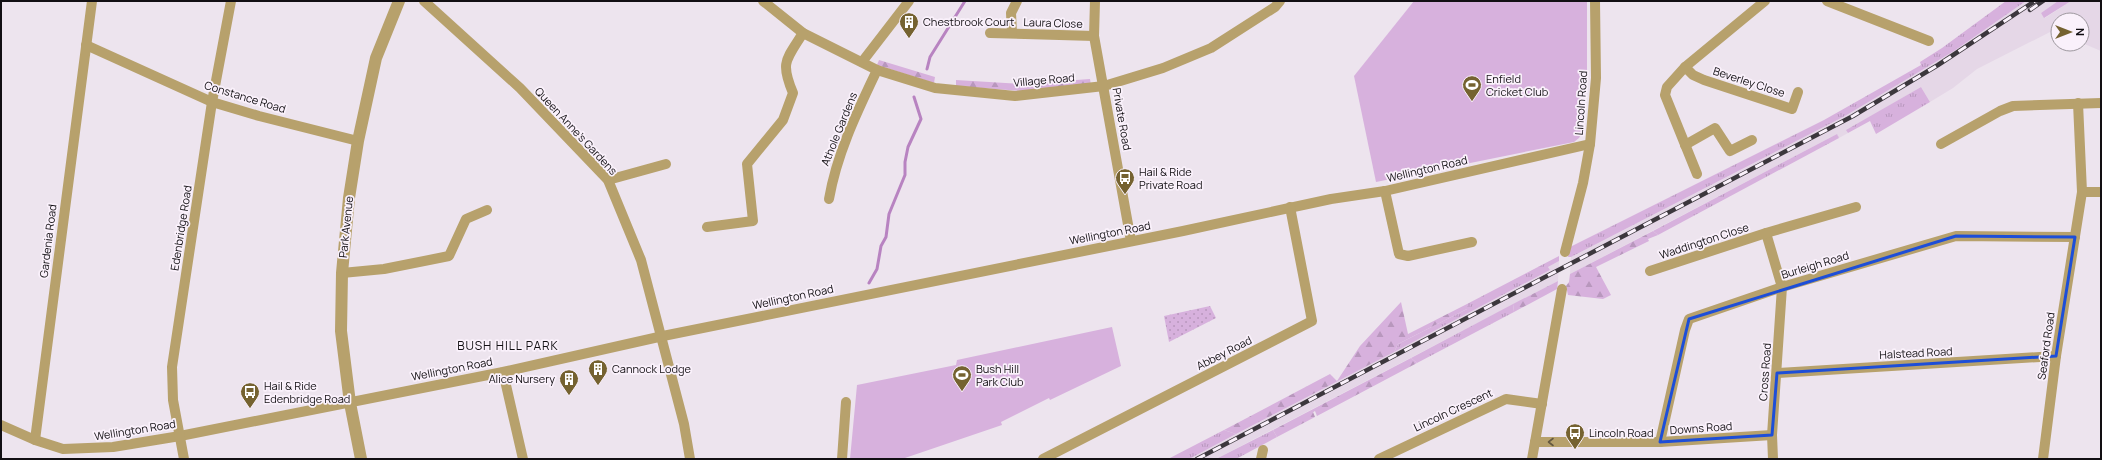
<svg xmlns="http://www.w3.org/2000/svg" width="2102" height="460" font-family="Manrope,sans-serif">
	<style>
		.built { fill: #e5d7e7 }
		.grass { fill: url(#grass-tufts) }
		.forest { fill: url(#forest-firs) }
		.garden { fill: url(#garden-dots) }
		.pitch { fill: #d7b1dd }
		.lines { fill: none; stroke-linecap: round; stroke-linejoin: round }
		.stream { stroke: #b883c1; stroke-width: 3 }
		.minor { stroke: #b7a16c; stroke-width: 10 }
		.tertiary { stroke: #b7a16c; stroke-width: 12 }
		.rail-casing { stroke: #3c373d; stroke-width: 4.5 }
		.rail { stroke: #faf1fb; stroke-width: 3; stroke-dasharray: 9; stroke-linecap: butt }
		.oneway { stroke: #645840 }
		.marked { fill: none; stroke: #1d4ed8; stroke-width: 3; stroke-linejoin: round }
		.labels { text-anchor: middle; stroke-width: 3.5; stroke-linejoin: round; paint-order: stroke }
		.poi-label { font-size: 11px; fill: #120f13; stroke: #faf1fb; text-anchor: start }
		.street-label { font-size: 11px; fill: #120f13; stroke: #faf1fb }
		.neighbourhood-label { font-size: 12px; letter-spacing: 1px; fill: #120f13; stroke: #faf1fb }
	</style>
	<defs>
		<pattern id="grass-tufts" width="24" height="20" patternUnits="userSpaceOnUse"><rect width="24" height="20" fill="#d7b1dd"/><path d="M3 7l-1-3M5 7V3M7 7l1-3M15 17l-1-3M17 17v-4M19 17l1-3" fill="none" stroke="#b897bd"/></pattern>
		<pattern id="forest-firs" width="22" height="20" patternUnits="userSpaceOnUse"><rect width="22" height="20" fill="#d7b1dd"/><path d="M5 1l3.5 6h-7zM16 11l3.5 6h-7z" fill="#b897bd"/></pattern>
		<pattern id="garden-dots" width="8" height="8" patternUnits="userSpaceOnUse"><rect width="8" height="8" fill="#d7b1dd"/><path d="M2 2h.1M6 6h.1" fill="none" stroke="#b897bd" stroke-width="1.8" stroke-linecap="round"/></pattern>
	</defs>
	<rect width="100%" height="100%" fill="#ede4ee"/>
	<g class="built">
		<polygon points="2026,1 2058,1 2041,13 2045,18 2071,1 2101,1 2101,51 2082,43 2082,20 2058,20 2058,34 2052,31 1977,69 1953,88 1930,102 1921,87 1847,130 1848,133 1839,138 1837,134 1570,274 1571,257 1845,116 1954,51"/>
		<polygon points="1559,261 1558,281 1216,459 1189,459 1550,270 1548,267"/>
	</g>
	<g class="grass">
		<polygon points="2006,1 2026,1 1954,51 1845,116 1571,257 1568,257 1570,247 1824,120 1921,65 1920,62 1942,48"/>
		<polygon points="2058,1 2071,1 2044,18 2041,13"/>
		<polygon points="1921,87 1930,102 1876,134 1870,121 1848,133 1846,130"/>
		<polygon points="1837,134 1839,138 1658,235 1653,231"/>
		<polygon points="1559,256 1559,261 1548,267 1550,270 1394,352 1398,344 1467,309 1467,304"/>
		<polygon points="1513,304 1514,312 1417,363 1411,358"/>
		<polygon points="1224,430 1236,434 1189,459 1168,459"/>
		<polygon points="1273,430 1277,437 1236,459 1216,459"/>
	</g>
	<g class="forest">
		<polygon points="879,60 935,77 934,83 877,65"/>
		<polygon points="1090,79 1091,85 1021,91 956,86 956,80 1022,84"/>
		<polygon points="1653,231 1658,235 1648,239 1649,241 1596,267 1611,295 1603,299 1568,295 1566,286 1569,282 1570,274"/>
		<polygon points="1558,281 1557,289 1514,312 1513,304"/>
		<polygon points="1401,302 1408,334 1467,304 1467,309 1398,344 1394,352 1236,434 1224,430 1330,374 1337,381 1360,346"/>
		<polygon points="1411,358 1417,363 1317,416 1315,411 1313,412 1315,417 1277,437 1273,430"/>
	</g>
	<polygon class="garden" points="1210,306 1216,318 1169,342 1164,316"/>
	<g class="pitch">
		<polygon points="1414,1 1587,1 1587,72 1582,133 1579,138 1574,142 1376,182 1354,76"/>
		<polygon points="1112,327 1121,366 1050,400 1049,398 1001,422 1002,425 902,459 850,459 857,385 956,365 957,360"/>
	</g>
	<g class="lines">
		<g class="stream">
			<polyline points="927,69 930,57 965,1"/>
			<polyline points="869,283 877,269 881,246 886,237 889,214 905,175 905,162 908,147 921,119 914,97"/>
		</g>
		<g class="minor">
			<polyline points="424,1 520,88 608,180 641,260 684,424 690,459"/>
			<polyline points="763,1 803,33 877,70 935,88 1015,96 1104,86 1163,68 1211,48 1275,7 1280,1"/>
			<polyline points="1095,1 1094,36 1131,241"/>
			<polyline points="1827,1 1929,41"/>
			<polyline points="990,33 1094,36"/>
			<polyline points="1012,33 1011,13 1017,1"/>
			<polyline points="86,45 212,102 259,116 358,141"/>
			<polyline points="862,62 909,1"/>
			<polyline points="1685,67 1693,75 1704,80 1792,109 1798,92"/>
			<polyline points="1941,144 2000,111 2013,106 2101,103"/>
			<polyline points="1685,145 1715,128 1730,151 1752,140"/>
			<polyline points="1697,174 1665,95 1667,87 1685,67 1765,1"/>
			<polyline points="608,180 666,164"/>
			<polyline points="1385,191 1399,254 1408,256 1472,242"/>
			<polyline points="2082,192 2101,192"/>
			<path d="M 829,199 C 837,153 857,112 877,70"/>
			<path d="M 707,227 L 753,221 L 747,164 L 783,120 L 793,93 C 780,62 786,60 803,33"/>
			<polyline points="1766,233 1782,287 1772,435 1773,459"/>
			<polyline points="1565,252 1583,183 1590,144 1596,78 1595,1"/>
			<polyline points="1650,271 1766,233 1856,207"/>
			<polyline points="342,273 384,269 449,256 466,219 487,210"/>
			<polyline points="503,372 523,459"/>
			<polyline points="1777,373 2056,356"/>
			<polyline points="1,425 35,440 63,449 113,447 180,436 503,372 663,336 1183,231 1331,199 1385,191 1590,144"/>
			<polyline points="35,440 92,1"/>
			<polyline points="1535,442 1660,442 1772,435"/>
			<polyline points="1660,442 1685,330 1689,319 1782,287 1956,236 2075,237"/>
			<polyline points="184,459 173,400 172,367 212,102 231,1"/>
			<polyline points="842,459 846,402"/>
			<polyline points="1043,459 1312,321 1290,207"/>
			<polyline points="1261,459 1263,450"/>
			<polyline points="1379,459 1506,399 1542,404"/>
			<polyline points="1532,459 1562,289"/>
			<polyline points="2043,459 2056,356 2082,192 2078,103"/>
		</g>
		<polyline class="tertiary" points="361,459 350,403 341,331 342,273 349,198 358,141 376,58 399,1"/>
		<g class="rail-casing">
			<g id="rail">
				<polyline points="2030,10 2043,1"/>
				<polyline points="1197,459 1853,116 1938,65 2035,1"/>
			</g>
		</g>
		<use href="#rail" class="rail"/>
	</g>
	<defs><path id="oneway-chevron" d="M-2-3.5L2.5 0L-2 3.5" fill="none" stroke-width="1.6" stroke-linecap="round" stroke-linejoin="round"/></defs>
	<use class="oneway" href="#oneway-chevron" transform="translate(1551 442) rotate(180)"/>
	<path class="marked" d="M 1956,236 L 2075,237 L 2056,356 L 1777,373 L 1772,435 L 1660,442 L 1689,319 Z"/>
	<defs>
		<g id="building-pin" transform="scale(1)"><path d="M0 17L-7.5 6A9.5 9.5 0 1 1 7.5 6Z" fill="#756230" stroke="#faf1fb"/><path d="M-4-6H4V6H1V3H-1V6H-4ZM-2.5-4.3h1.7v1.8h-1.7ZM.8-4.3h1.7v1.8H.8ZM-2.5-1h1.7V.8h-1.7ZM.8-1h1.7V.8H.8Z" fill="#fff"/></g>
		<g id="stadium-pin" transform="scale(1)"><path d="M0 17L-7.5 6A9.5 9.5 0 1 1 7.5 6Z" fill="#756230" stroke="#faf1fb"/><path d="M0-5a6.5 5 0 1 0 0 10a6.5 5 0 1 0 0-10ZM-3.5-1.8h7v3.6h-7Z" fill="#fff"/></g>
		<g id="bus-pin" transform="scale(1)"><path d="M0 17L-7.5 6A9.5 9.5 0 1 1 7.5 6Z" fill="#756230" stroke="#faf1fb"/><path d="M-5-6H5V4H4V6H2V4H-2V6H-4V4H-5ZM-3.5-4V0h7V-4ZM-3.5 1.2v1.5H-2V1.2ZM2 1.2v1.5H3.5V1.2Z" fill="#fff"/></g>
	</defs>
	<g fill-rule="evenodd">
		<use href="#building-pin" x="909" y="22"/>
		<use href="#stadium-pin" x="1472" y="85"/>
		<use href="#bus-pin" x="1125" y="178"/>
		<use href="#building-pin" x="598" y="369"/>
		<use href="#stadium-pin" x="962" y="375"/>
		<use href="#building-pin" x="569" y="379"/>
		<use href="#bus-pin" x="250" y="392"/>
		<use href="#bus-pin" x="1575" y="433"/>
	</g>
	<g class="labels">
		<g class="poi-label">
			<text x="923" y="26">Chestbrook Court</text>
			<text x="1486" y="83">Enfield<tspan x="1486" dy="13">Cricket Club</tspan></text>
			<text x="1139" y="176">Hail &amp; Ride<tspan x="1139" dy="13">Private Road</tspan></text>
			<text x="612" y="373">Cannock Lodge</text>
			<text x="976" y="373">Bush Hill<tspan x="976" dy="13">Park Club</tspan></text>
			<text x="555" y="383" text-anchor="end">Alice Nursery</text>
			<text x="264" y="390">Hail &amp; Ride<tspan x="264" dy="13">Edenbridge Road</tspan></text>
			<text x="1589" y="437">Lincoln Road</text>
		</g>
		<g class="street-label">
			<text transform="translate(1053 23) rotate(2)" y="4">Laura Close</text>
			<text transform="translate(1044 80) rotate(-5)" y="4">Village Road</text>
			<text transform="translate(1749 82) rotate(18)" y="4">Beverley Close</text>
			<text transform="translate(245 97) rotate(17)" y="4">Constance Road</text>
			<text transform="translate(1581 103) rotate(-86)" y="4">Lincoln Road</text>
			<text transform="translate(1122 119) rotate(80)" y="4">Private Road</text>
			<text transform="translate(839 129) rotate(-68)" y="4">Athole Gardens</text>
			<text transform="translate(576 131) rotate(47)" y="4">Queen Anne's Gardens</text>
			<text transform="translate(1427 169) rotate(-13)" y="4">Wellington Road</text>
			<text transform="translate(346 227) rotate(-84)" y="4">Park Avenue</text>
			<text transform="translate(181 228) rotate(-81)" y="4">Edenbridge Road</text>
			<text transform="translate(1110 233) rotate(-11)" y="4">Wellington Road</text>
			<text transform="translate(48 241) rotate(-83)" y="4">Gardenia Road</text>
			<text transform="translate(1704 241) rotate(-18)" y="4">Waddington Close</text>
			<text transform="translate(1815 265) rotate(-17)" y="4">Burleigh Road</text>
			<text transform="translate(793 297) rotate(-12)" y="4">Wellington Road</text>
			<text transform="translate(2046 346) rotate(-82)" y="4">Seaford Road</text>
			<text transform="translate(1224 353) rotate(-27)" y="4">Abbey Road</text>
			<text transform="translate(1916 353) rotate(-3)" y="4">Halstead Road</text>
			<text transform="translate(452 369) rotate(-11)" y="4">Wellington Road</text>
			<text transform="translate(1765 372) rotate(-86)" y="4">Cross Road</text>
			<text transform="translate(1453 410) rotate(-25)" y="4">Lincoln Crescent</text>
			<text transform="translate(1701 428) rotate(-4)" y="4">Downs Road</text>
			<text transform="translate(135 430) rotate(-9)" y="4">Wellington Road</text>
		</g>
		<g class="neighbourhood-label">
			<text x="508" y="350">BUSH HILL PARK</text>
		</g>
	</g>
	<rect width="2102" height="460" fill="none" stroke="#120f13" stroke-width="4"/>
	<g transform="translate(2070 32) rotate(90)"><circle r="19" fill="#faf1fb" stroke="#9d979e"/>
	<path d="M0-3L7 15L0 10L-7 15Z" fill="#756230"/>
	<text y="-6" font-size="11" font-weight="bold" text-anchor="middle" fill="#120f13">N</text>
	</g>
</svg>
